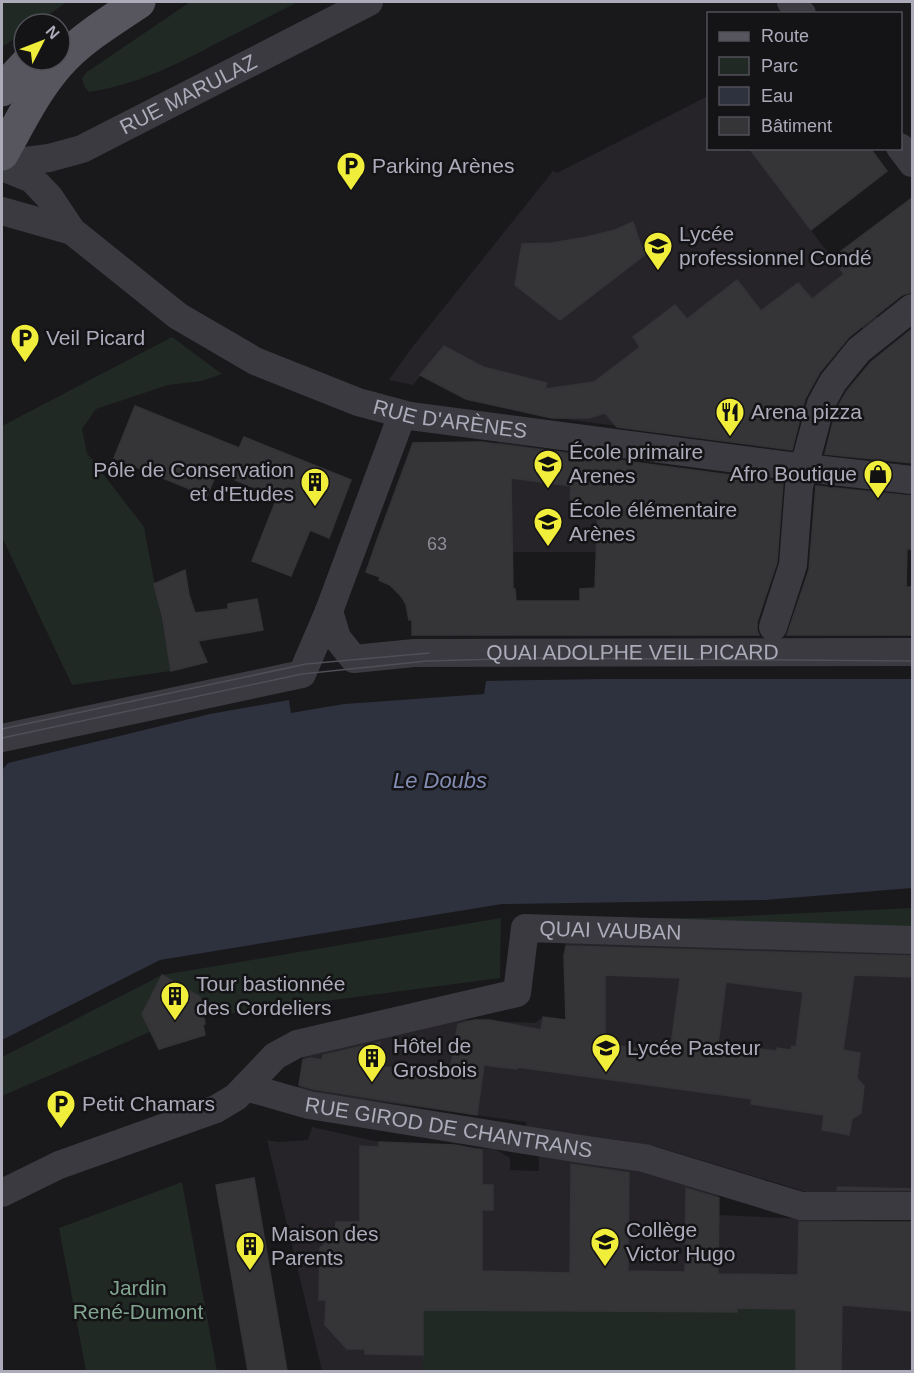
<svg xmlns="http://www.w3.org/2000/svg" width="914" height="1373" font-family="Arial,sans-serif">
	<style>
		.built { fill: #262428 }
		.green { fill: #202924 }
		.water { fill: #2e323f }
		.building { fill: #353437; stroke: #343337; stroke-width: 1.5; fill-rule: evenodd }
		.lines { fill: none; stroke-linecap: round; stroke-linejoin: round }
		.minor { stroke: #3a3a40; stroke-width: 28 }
		.major { stroke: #57565f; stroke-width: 33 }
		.tram { stroke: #4f4f57; stroke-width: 1.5 }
		.labels { text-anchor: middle; stroke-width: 5; stroke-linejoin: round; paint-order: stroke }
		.number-label { font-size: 18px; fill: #8e8d99 }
		.street-label { font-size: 21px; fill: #ababba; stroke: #141316 }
		.poi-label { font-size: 21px; fill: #ababba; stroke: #141316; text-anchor: start }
		.park-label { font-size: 21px; fill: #82a590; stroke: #141316 }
		.water-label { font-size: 22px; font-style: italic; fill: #838db4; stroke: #141316 }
	</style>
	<rect width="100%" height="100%" fill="#19181b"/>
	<g class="built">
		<polygon points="708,96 708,148 791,149 764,169 878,318 863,329 831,284 811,299 799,285 617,426 548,417 473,401 462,397 421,375 413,385 389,380 410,350 553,171 557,173"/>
		<polygon points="498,442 602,457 598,505 596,552 504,552 497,476"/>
		<polygon points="568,932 912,947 912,1196 806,1192 658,1147 525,1130 526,1122 298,1091 304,1050 454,1019 535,1023 543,1017 566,1020 564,956"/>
		<polygon points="312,1127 379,1142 495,1149 510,1158 510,1170 539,1171 539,1155 636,1168 719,1195 719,1215 900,1223 912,1286 912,1371 322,1371 267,1140 278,1142 308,1140"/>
	</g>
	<g class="green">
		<polygon points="2,2 67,2 35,24 24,24 24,32 2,47"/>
		<path d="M 190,2 L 298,2 C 272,15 245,29 219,42 C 178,64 136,85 89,92 L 84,86 L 82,78 L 87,72 Z"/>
		<polygon points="172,337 222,374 202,381 168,385 96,409 82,429 87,453 144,527 171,671 72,685 2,537 2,426"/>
		<polygon points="912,908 912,933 501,918 500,978 204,1017 200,997 162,975 142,1013 150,1032 2,1096 2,1057 162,975 501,918 698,918"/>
		<polygon points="182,1182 217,1371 86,1371 59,1228"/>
		<polygon points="796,1308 796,1371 423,1371 423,1310"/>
	</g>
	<polygon class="water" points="602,679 912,679 912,888 765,900 502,904 160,960 2,1040 2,770 8,763 210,714 289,700 291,713 344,704 484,694 486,681"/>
	<g class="building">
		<polygon points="749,148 870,148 887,171 811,230"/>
		<polygon points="912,198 912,292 902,295 849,337 820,372 805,399 792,450 617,427 605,413 589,418 552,418 466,399 420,375 444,346 483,367 547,383 545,389 594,382 640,347 633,337 675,305 687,319 737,280 761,311 798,283 812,299 844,274 832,258"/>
		<polygon points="633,222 641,246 647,253 560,320 515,285 522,244 552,243 587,237 615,230"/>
		<polygon points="912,329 912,463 825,454 836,410 847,391 871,362"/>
		<polygon points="135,406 239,448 244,437 351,480 329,538 310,530 291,576 252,561 277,498 217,472 207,496 114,458"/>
		<path d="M 481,442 L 783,482 L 777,562 L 757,622 L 757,630 L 759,635 L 412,635 L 412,620 L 409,620 L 406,604 L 401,596 L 390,585 L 379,580 L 380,577 L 366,572 L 379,535 L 413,443 ZM 511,478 L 571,486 L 570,502 L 598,505 L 595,588 L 580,589 L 580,601 L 516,601 L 515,589 L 513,589 Z"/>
		<polygon points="816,486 912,496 912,549 907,549 906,587 912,587 912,635 787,635 809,570"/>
		<polygon points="185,570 189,595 195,613 228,609 228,604 257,599 263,630 198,641 207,662 171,671 162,616 154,584"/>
		<path d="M 566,946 L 912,956 L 912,977 L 854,975 L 843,1050 L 860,1053 L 857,1078 L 864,1086 L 861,1113 L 852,1119 L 849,1135 L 822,1130 L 824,1115 L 751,1104 L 752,1099 L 517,1067 L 517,1069 L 484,1065 L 477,1115 L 313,1089 L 299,1085 L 303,1060 L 310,1058 L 322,1060 L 323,1055 L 380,1042 L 377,1066 L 449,1076 L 458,1024 L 475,1020 L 490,1020 L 541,1030 L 543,1017 L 566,1020 L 564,956 ZM 605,975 L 680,978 L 670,1053 L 605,1044 ZM 726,982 L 803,992 L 796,1047 L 792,1046 L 791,1050 L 777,1048 L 777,1051 L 718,1044 Z"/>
		<polygon points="162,975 200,997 205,1024 203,1025 205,1035 159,1049 142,1014"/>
		<polygon points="379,1142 455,1145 482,1150 482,1185 493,1185 493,1210 482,1210 482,1271 570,1273 571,1164 629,1173 628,1271 685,1272 686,1188 719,1198 718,1274 798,1275 799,1222 912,1222 912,1311 842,1305 841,1371 796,1371 796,1309 737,1308 737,1312 423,1310 423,1355 365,1354 365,1349 347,1349 325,1325 326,1300 319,1300 320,1248 335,1233 336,1222 360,1222 360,1146 379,1147"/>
		<polygon points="254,1178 287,1371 248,1371 216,1185"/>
		<polygon points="838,1187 912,1189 912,1190 837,1190"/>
	</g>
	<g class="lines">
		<g class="minor">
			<polyline points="791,2 802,14"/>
			<polyline points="900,147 912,163"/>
			<path id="s1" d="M 2,164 L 49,158 L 82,149 L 369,2"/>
			<path id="s2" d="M 2,167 L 32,179 L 50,198 L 72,231 L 178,316 L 255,361 L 358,402 L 410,416 L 797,467 L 912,480"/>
			<polyline points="2,211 72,231"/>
			<path id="s3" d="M 329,611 L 337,638 L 354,659 L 414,653 L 912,652"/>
			<polyline points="773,627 793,565 799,486 821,404 833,382 859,350 912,308"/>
			<polyline points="2,738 302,674 329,611 402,415"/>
			<path id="s4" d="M 246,1087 L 309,1105 L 587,1150 L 644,1158 L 801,1206 L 912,1206"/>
			<path id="s5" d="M 2,1193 L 59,1165 L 216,1109 L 236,1097 L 275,1056 L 297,1044 L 517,993 L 525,928 L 912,940"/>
		</g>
		<g class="major">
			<polyline points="2,90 30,60"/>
			<path d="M 2,154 C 21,121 38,84 65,57 C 87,35 114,19 139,2"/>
		</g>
		<g class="tram">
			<polyline points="2,729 306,664 429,653"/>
			<polyline points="2,738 302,674 427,661 541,658 912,661"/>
		</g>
	</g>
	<defs>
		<g id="parking-pin" transform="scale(1.5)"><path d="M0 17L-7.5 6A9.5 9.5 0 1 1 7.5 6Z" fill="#f0ed3b" stroke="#141316"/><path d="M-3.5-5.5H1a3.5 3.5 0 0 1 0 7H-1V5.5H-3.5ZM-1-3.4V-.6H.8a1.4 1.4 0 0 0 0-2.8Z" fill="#111"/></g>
		<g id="school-pin" transform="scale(1.5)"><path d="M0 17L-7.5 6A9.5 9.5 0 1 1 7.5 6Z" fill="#f0ed3b" stroke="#141316"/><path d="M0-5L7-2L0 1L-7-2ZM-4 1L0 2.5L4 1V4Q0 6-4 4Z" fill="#111"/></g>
		<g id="restaurant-pin" transform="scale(1.5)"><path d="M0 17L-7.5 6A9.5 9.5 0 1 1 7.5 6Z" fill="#f0ed3b" stroke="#141316"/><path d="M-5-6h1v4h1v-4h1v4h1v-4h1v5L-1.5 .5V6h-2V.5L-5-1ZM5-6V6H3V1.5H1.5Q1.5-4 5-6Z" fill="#111"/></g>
		<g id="shop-pin" transform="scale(1.5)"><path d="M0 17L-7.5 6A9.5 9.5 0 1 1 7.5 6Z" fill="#f0ed3b" stroke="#141316"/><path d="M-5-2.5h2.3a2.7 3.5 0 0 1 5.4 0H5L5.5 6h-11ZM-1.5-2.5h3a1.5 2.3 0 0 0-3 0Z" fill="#111"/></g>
		<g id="building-pin" transform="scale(1.5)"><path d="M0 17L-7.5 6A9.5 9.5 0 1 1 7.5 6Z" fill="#f0ed3b" stroke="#141316"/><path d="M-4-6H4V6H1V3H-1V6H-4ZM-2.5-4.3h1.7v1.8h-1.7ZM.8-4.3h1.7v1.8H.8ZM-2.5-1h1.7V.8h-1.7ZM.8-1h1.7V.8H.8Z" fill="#111"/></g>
	</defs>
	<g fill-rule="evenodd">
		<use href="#parking-pin" x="351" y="166"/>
		<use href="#school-pin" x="658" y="246"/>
		<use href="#parking-pin" x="25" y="338"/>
		<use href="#restaurant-pin" x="730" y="412"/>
		<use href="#school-pin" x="548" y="464"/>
		<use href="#shop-pin" x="878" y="474"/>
		<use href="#building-pin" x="315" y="482"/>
		<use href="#school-pin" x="548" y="522"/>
		<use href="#building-pin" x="175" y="996"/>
		<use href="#school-pin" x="606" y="1048"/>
		<use href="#building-pin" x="372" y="1058"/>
		<use href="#parking-pin" x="61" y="1104"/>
		<use href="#school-pin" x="605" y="1242"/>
		<use href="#building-pin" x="250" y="1246"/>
	</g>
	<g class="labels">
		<g class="number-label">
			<text x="437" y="550">63</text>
		</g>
		<g class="street-label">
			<text dy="7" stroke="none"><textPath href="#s1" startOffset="201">RUE MARULAZ</textPath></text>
			<text dy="7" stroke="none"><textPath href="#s2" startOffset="528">RUE D'ARÈNES</textPath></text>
			<text dy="7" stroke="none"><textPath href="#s3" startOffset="334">QUAI ADOLPHE VEIL PICARD</textPath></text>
			<text dy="7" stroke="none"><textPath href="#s5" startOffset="712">QUAI VAUBAN</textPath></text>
			<text dy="7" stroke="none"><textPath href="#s4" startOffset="207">RUE GIROD DE CHANTRANS</textPath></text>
		</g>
		<g class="poi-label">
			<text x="372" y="173">Parking Arènes</text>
			<text x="679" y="241">Lycée<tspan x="679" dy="24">professionnel Condé</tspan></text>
			<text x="46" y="345">Veil Picard</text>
			<text x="751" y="419">Arena pizza</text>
			<text x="569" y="459">École primaire<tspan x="569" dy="24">Arenes</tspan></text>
			<text x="294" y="477" text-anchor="end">Pôle de Conservation<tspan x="294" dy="24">et d'Etudes</tspan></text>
			<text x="857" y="481" text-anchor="end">Afro Boutique</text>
			<text x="569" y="517">École élémentaire<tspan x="569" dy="24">Arènes</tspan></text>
			<text x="196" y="991">Tour bastionnée<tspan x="196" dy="24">des Cordeliers</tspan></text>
			<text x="393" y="1053">Hôtel de<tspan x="393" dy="24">Grosbois</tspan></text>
			<text x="627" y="1055">Lycée Pasteur</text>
			<text x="82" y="1111">Petit Chamars</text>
			<text x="626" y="1237">Collège<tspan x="626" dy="24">Victor Hugo</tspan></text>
			<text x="271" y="1241">Maison des<tspan x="271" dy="24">Parents</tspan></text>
		</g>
		<g class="park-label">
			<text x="138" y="1295">Jardin<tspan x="138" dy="24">René-Dumont</tspan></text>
		</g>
		<g class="water-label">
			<text x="440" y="788">Le Doubs</text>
		</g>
	</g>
	<rect width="914" height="1373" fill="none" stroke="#ababba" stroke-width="6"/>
	<rect x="707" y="12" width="195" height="138" fill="#141316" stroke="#505058" stroke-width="1.5"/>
	<rect x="719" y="32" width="30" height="9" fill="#57565f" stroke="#505058" stroke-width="1.5"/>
	<text x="761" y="42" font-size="18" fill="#ababba">Route</text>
	<rect x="719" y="57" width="30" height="18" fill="#202924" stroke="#505058" stroke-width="1.5"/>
	<text x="761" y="72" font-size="18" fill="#ababba">Parc</text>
	<rect x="719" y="87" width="30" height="18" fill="#2e323f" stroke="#505058" stroke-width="1.5"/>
	<text x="761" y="102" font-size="18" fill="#ababba">Eau</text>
	<rect x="719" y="117" width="30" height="18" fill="#353437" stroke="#505058" stroke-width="1.5"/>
	<text x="761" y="132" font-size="18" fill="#ababba">Bâtiment</text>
	<g transform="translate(42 42) rotate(48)"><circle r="28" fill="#141316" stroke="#505058" stroke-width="1.5"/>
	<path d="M0-4.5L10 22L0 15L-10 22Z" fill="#f0ed3b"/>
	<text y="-9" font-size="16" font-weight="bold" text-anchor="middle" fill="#ababba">N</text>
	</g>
</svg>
